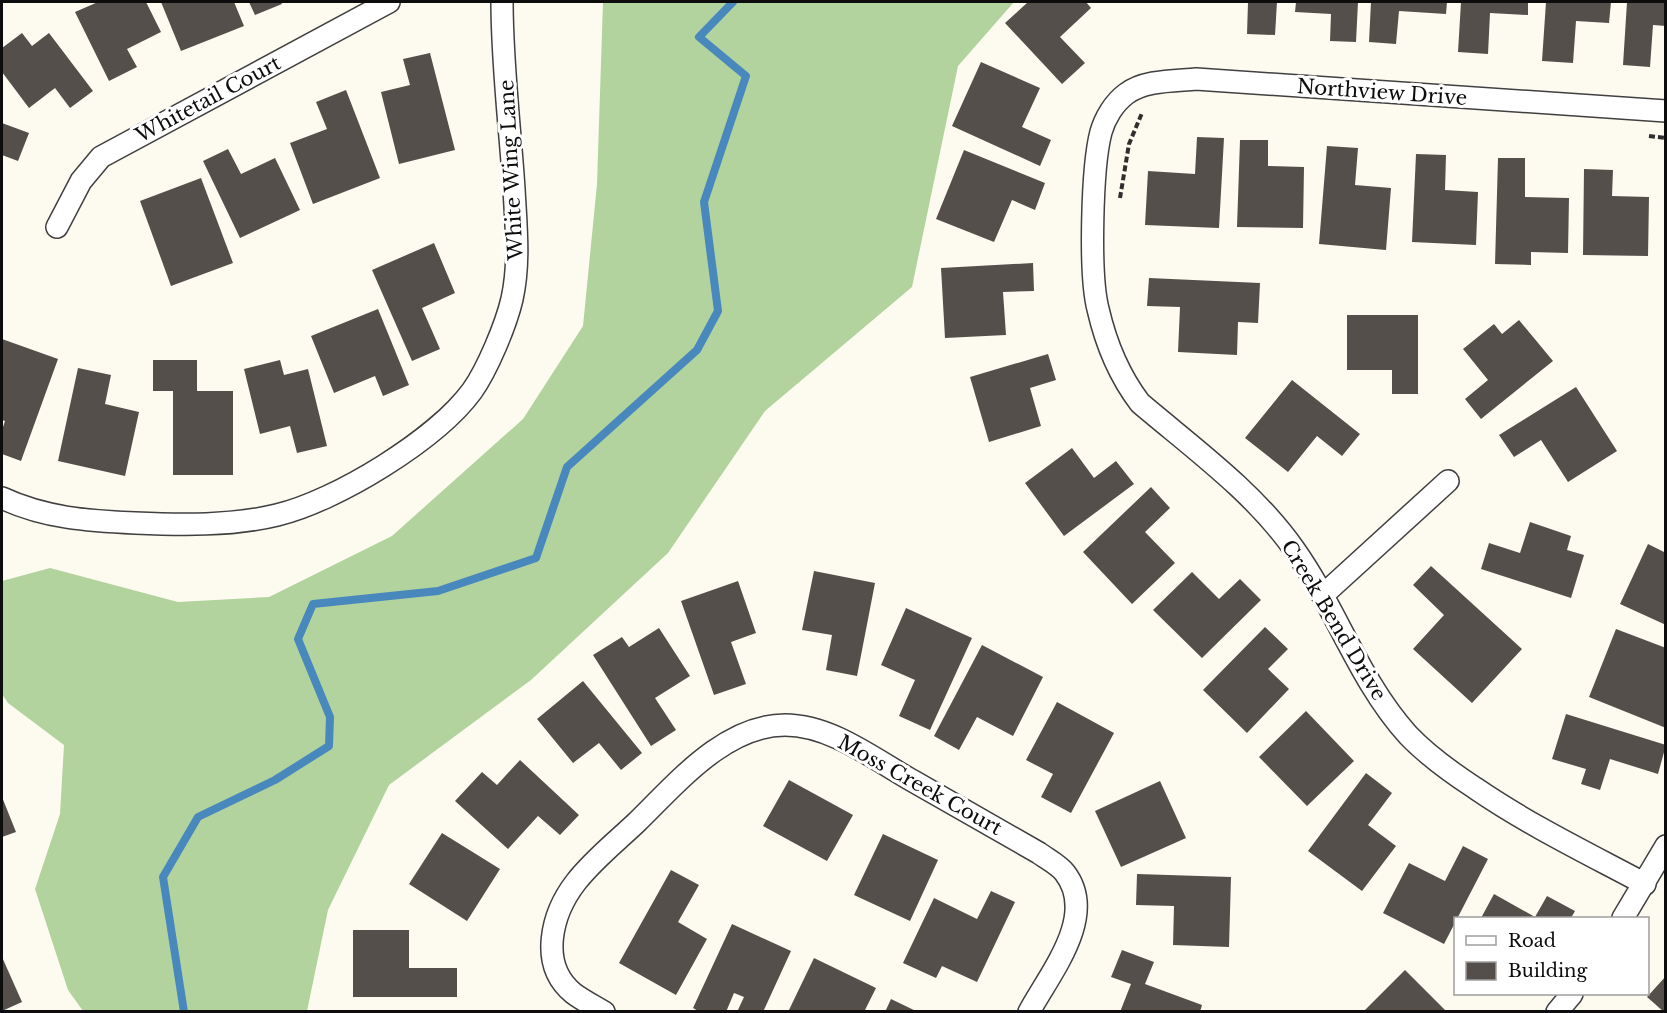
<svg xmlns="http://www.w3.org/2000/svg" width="1667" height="1013" font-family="'Libre Baskerville',serif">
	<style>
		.forest { fill: #b2d39e }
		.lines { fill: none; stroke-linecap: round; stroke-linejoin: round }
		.stream { stroke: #4988bd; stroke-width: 8 }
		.building { fill: #544f4b }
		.minor-casing { stroke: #404040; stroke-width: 24 }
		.path { stroke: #2f2f2f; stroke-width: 4; stroke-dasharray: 6 3; stroke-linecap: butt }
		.minor { stroke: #fff; stroke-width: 21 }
		.labels { text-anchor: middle; stroke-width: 6; stroke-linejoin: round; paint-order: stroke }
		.street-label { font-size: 20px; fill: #0d0d0d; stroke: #fff }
	</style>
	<rect width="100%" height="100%" fill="#fdfbef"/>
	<polygon class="forest" points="603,2 1014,2 958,66 912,287 765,411 668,553 531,680 389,785 328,910 307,1011 83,1011 68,990 35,889 60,814 64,745 8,703 2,694 2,581 50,568 178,602 269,597 392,536 523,419 583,326 597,184"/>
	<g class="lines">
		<polyline class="stream" points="184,1012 163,877 198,817 275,780 329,746 330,717 298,639 313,604 438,591 536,558 567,467 697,350 718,311 704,202 746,76 699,37 733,2"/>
	</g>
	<g class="building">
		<polygon points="98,2 146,2 161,32 127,49 137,67 109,81 75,12"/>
		<polygon points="161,2 234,2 244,26 181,51"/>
		<polygon points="249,2 281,2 282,4 255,15"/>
		<polygon points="1028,2 1086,2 1091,8 1060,37 1085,63 1062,84 1005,23"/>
		<polygon points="1248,2 1277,2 1275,35 1247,34"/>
		<polygon points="1296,2 1358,2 1356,42 1330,41 1331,14 1295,12"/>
		<polygon points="1371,2 1447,2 1446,14 1399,11 1396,44 1369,42"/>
		<polygon points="1461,2 1528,2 1528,15 1490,13 1488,54 1458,52"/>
		<polygon points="1546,2 1611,2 1609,23 1576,21 1573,63 1542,61"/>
		<polygon points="1627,2 1666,2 1666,26 1653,25 1650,67 1623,65"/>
		<polygon points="22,33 32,46 49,33 93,91 70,108 55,88 29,108 2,72 2,48"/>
		<polygon points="430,53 455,150 399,164 381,92 410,85 403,59"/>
		<polygon points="981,62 1040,88 1022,127 1051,140 1040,166 952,126"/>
		<polygon points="346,90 380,178 313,204 290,143 327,129 316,102"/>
		<polygon points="2,123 29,133 18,161 2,155"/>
		<polygon points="1197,137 1224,138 1219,228 1145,225 1148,171 1195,174"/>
		<polygon points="1240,140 1268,140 1268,166 1304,167 1303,228 1237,227"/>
		<polygon points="1327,146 1358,148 1355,185 1391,188 1386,250 1319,244"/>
		<polygon points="228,149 241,174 275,158 300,210 240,238 203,161"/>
		<polygon points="964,150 1045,183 1035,210 1012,200 994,242 936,219"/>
		<polygon points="1416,154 1446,155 1445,190 1478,192 1476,245 1412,242"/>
		<polygon points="1498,158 1525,158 1525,197 1569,198 1568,253 1531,252 1531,265 1495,264"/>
		<polygon points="1584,169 1613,170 1612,196 1649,197 1648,256 1583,255"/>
		<polygon points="201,178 233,263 171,286 140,201"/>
		<polygon points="434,243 455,293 422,308 440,349 412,361 372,270"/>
		<polygon points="1033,263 1034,291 1003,292 1006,335 945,338 941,268"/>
		<polygon points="1149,278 1260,283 1258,323 1238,322 1237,355 1178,352 1180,307 1147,306"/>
		<polygon points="378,309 409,385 383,396 375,376 334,393 311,336"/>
		<polygon points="1347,315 1418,315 1418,394 1392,394 1392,370 1347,370"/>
		<polygon points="1519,320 1553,361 1481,419 1465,399 1488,380 1463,349 1494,324 1502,334"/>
		<polygon points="2,339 58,359 21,461 2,454 2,430 5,421 2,420"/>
		<polygon points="1048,354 1056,380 1030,388 1041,426 989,442 970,377"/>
		<polygon points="153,360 197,360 197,391 233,391 233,475 173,475 173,391 153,391"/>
		<polygon points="280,360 284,375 308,369 327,446 297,453 290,426 260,434 244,369"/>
		<polygon points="78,368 111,375 105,404 139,412 125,476 58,461"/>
		<polygon points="1292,380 1360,434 1342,456 1317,436 1288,472 1245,438"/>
		<polygon points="1576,387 1617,451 1568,482 1541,440 1514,457 1499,435"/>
		<polygon points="1072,448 1094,478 1116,461 1134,484 1064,536 1025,483"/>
		<polygon points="1151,487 1170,508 1145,532 1175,563 1132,604 1083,552"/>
		<polygon points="1530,522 1571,536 1567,550 1584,555 1571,598 1481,569 1489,543 1520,553"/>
		<polygon points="1648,544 1666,553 1666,625 1620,604"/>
		<polygon points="1431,566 1522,649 1472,703 1413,649 1444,615 1413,585"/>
		<polygon points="814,571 875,583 857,676 826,670 832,635 802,630"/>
		<polygon points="1192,572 1219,599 1240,579 1261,600 1202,658 1153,610"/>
		<polygon points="738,581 756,633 731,642 746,684 714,695 681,601"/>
		<polygon points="906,608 972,638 930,730 899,716 915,680 881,665"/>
		<polygon points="1265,627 1288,649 1268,669 1289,689 1247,733 1203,690"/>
		<polygon points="659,628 690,676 655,698 676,730 651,746 593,655 622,637 629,647"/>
		<polygon points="1616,629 1666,648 1666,728 1589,697"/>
		<polygon points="982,645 1043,677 1013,736 977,717 959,750 934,736"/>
		<polygon points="583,681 642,753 621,770 599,743 573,763 537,719"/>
		<polygon points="1057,702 1114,733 1071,813 1041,797 1053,774 1026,760"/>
		<polygon points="1306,711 1354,761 1307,806 1259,757"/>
		<polygon points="1566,714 1666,745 1658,774 1610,759 1600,790 1581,784 1586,769 1552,759"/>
		<polygon points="520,760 579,815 560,835 538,816 508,849 455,801 482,772 497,785"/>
		<polygon points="1366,773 1392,793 1368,825 1396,846 1362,891 1308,851"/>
		<polygon points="789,780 853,815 827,861 763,826"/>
		<polygon points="1160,781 1186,838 1121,867 1095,811"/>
		<polygon points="2,797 16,832 2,837"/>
		<polygon points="442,833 500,869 467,921 409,884"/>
		<polygon points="883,834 938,860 910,921 854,895"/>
		<polygon points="1463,846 1488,859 1444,944 1383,913 1409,863 1445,881"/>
		<polygon points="671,870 699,885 678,922 707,939 676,995 619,963"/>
		<polygon points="1137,874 1231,877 1229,947 1173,945 1174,906 1136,905"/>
		<polygon points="991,891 1015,902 977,982 942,966 936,978 903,963 934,898 977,919"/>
		<polygon points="1494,894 1535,917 1547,896 1575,911 1571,918 1481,918"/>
		<polygon points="732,924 791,951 763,1012 737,1012 744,997 734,993 726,1012 700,1012 693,1008"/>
		<polygon points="353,930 409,930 409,968 457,968 457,997 353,997"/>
		<polygon points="1122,950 1154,962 1145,984 1202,1005 1200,1012 1120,1012 1131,984 1111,977"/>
		<polygon points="2,957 22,1002 2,1011"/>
		<polygon points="814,958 876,988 864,1012 788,1012"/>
		<polygon points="1405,970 1447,1012 1363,1012"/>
		<polygon points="1666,976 1666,1012 1664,1012 1647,997"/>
		<polygon points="891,999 918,1012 885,1012"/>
	</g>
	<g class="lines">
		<g class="minor-casing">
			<g id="minor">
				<polyline points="57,227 81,181 101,157 389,2"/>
				<path d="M 2,498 C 45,518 88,521 135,523 C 181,525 232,526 277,515 C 336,501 436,440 472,391 C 487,370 506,325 512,299 C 520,263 516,226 514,189 C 510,127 502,64 502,2"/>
				<polyline points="1323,595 1448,481"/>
				<path d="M 1645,884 C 1587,853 1529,825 1475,788 C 1452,773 1427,755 1408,735 C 1359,681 1336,608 1294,549 C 1254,492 1193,448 1140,403 C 1118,374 1106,344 1098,309 C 1089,274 1092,166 1101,132 C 1105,118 1114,103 1126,94 C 1144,80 1174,81 1196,79 L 1666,111"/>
				<polyline points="1623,918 1666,846"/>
				<path d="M 604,1012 C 594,1006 582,1000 573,993 C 538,964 552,913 576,882 C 593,860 617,841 637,822 C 677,783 725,725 785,725 C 831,725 874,759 913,781 C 955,805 997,829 1039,853 C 1047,859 1059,865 1065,873 C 1098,916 1050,973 1029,1012"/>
				<polyline points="1557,1012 1572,994"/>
			</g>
		</g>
		<g class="path">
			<polyline points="1649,136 1666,138"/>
			<polyline points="1120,198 1129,144 1142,113"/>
		</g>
		<use href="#minor" class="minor"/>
	</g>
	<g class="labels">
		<g class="street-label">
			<text transform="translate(1382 92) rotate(4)" y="7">Northview Drive</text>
			<text transform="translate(208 99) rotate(-28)" y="7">Whitetail Court</text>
			<text transform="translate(511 170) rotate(-93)" y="7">White Wing Lane</text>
			<text transform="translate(1334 620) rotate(59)" y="7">Creek Bend Drive</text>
			<text transform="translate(920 785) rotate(29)" y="7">Moss Creek Court</text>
		</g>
	</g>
	<rect width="1667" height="1013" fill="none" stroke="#0d0d0d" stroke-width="6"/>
	<rect x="1454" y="917" width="195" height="78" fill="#ffffff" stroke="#9e9e9e" stroke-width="1.5"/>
	<rect x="1466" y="936" width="30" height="9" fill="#ffffff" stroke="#9e9e9e" stroke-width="1.5"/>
	<text x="1508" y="947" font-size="18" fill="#0d0d0d">Road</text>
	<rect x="1466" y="962" width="30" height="18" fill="#544f4b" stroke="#9e9e9e" stroke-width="1.5"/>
	<text x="1508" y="977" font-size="18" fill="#0d0d0d">Building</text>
</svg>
